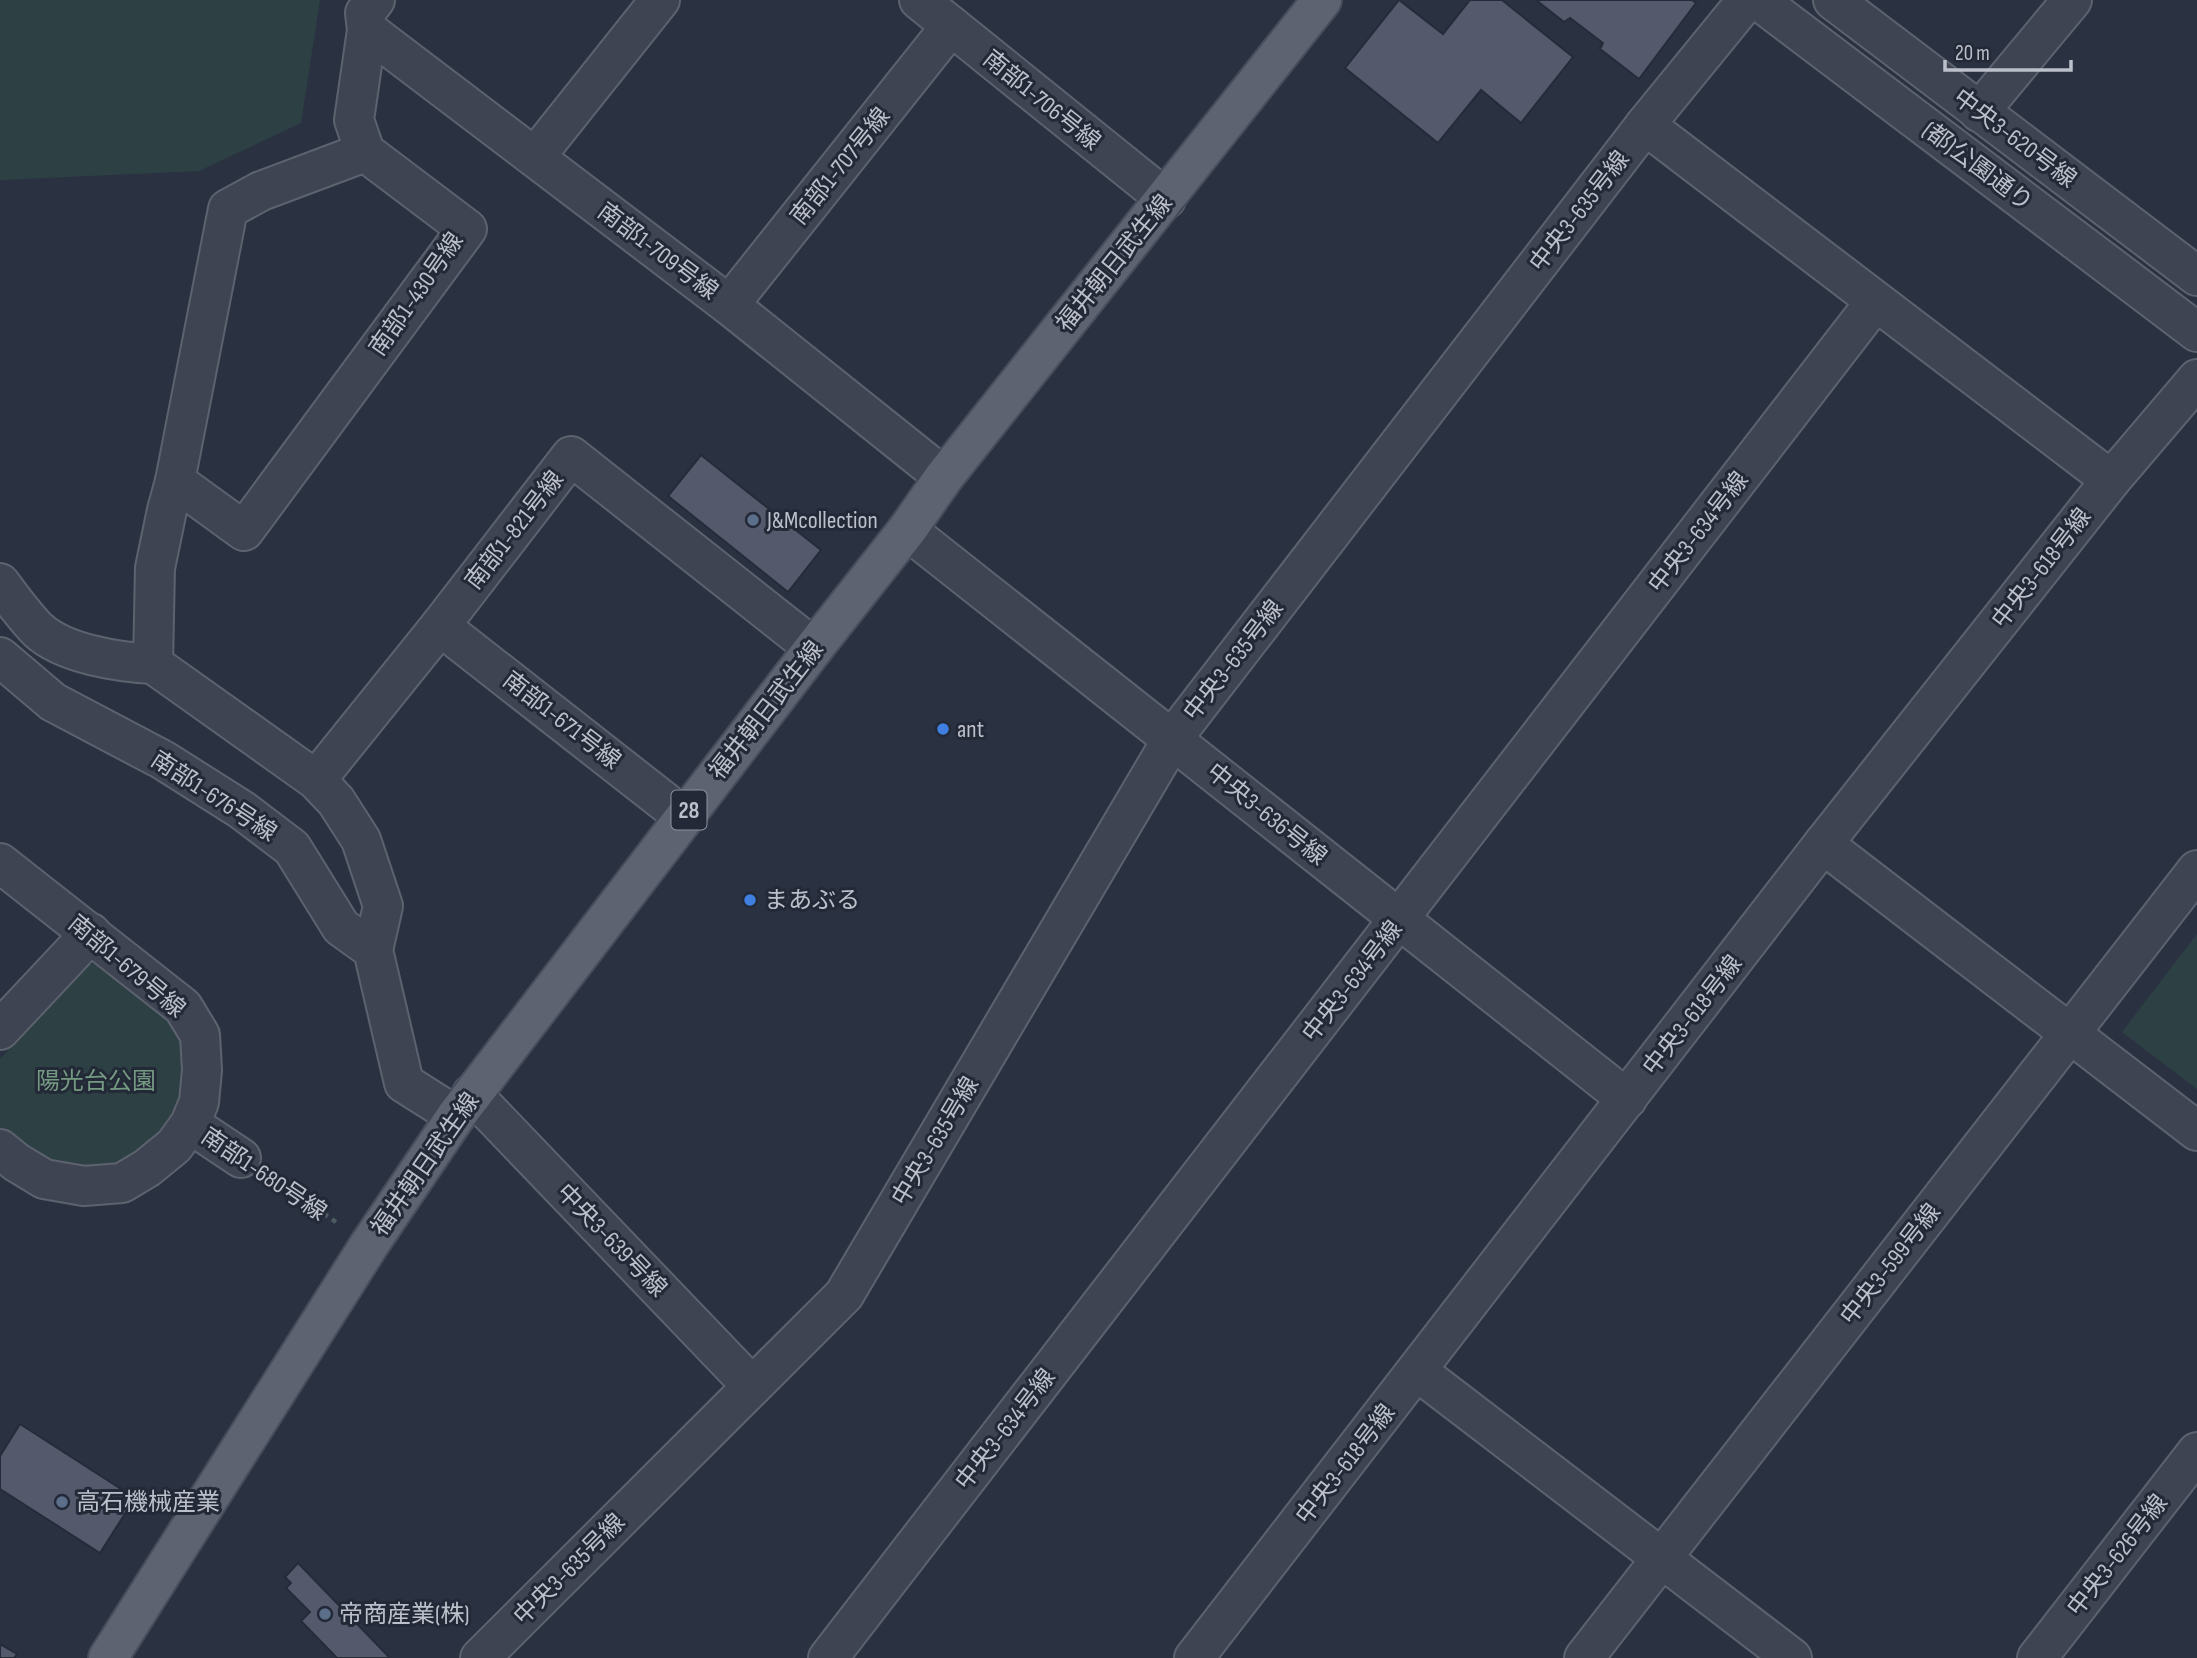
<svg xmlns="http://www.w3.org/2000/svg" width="2197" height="1658" font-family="'Sofia Sans Condensed','Noto Sans JP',sans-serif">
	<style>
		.green { fill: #2d4044 }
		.building { fill: #545a6c; stroke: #252b39; stroke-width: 2 }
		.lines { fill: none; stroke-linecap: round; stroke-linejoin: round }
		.minor-casing { stroke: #5d626f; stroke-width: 42 }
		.major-casing { stroke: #484d5b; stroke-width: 42 }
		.path { stroke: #4d5c61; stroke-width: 4.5; stroke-dasharray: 5 5; stroke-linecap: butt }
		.minor { stroke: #3e4452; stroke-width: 38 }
		.major { stroke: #5d6371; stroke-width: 38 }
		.service-dot { fill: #5c6f8a; stroke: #232937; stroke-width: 2.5 }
		.shop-dot { fill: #3f7fe0; stroke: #232937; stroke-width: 2.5 }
		.labels { text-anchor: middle; stroke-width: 6; stroke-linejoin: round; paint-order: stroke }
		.shield { fill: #232937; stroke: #8e939f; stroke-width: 2 }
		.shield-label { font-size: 23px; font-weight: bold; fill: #bcc0cb }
		.street-label { font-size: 24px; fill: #bcc0cb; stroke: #232937 }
		.poi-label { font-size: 24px; fill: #bcc0cb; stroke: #232937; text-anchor: start }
		.park-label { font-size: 24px; fill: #759a82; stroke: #232937 }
	</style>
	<rect width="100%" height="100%" fill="#2a3242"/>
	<g class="green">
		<polygon points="0,0 320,0 301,123 199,171 0,180"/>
		<polygon points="2197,934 2197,1089 2122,1032"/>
		<polygon points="89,964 108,964 171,1017 183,1043 183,1097 161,1137 114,1167 82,1168 49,1163 25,1148 0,1127 0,1059"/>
	</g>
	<g class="building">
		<polygon points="1399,0 1443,34 1470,0 1502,0 1573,57 1521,123 1481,90 1438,143 1345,68"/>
		<polygon points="1536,0 1692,0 1696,3 1639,79 1600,49 1603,43 1570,18 1564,22"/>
		<polygon points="701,455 821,550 788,592 668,496"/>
		<polygon points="20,1424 135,1498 100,1553 0,1489 0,1456"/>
		<polygon points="298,1563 390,1658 337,1658 301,1621 310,1612 286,1588 291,1583 285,1577"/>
		<polygon points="0,1644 17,1654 14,1658 0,1658"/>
	</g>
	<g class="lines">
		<g class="minor-casing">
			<g id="minor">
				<polyline points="919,0 1166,199"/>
				<polyline points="1758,0 2197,332"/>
				<polyline points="1833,0 2197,276"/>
				<polyline points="367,30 729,305 944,477"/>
				<polyline points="1979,112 2072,0"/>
				<polyline points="1645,125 1747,0"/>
				<polyline points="365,152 261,191 228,209 175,481 167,510 155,568 153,664 316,780 336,801 361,840 383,906 373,950"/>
				<polyline points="365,152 354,120 367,30 365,13 375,0"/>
				<polyline points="535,157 660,0"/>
				<polyline points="729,305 951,26"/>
				<polyline points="175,481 244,531 467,229 365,152"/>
				<polyline points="907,530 1627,1099"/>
				<path d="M 0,583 C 12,599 24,616 38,630 C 64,654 118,662 153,664"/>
				<polyline points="440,626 684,817"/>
				<polyline points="0,657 53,702 163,760 242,810 292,848 341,927 373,950 404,1083 456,1116"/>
				<polyline points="316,780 440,626 571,456 814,648"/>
				<polyline points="1823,844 2197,1131"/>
				<polyline points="0,863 183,1007 200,1035 202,1070 199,1102 190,1124 174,1146 147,1168 122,1183 84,1186 44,1179 16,1162 0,1149"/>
				<polyline points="0,1030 91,933"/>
				<polyline points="472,1094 752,1386"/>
				<polyline points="190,1124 241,1158"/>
				<polyline points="1417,1371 1792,1658"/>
				<polyline points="480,1658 844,1295 1173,738 1645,125 2111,480"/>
				<polyline points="828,1658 1875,302"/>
				<polyline points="1194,1658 1823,844 2111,480 2197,379"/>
				<polyline points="1584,1658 2197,870"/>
				<polyline points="2037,1658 2197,1452"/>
			</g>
		</g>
		<g class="major-casing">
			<polyline id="major" points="108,1658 369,1245 456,1116 814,648 907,530 944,477 1322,0"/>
		</g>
		<polyline class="path" points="274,1180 336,1222"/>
		<use href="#minor" class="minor"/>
		<use href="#major" class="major"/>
	</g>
	<g class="service-dot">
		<circle cx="753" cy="520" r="7"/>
		<circle cx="62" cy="1502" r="7"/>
		<circle cx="325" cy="1614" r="7"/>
	</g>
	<g class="shop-dot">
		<circle cx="943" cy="729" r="7"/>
		<circle cx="750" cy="900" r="7"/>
	</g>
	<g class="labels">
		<rect class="shield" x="671.5" y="790.5" width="35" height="39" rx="5"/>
		<g class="shield-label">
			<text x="689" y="818">28</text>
		</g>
		<g class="street-label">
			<text transform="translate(1042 100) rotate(39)" y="8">南部1-706号線</text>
			<text transform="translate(2015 138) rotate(37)" y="8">中央3-620号線</text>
			<text transform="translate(840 166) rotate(-51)" y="8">南部1-707号線</text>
			<text transform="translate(1978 166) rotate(37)" y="8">(都)公園通り</text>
			<text transform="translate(1579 211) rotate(-52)" y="8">中央3-635号線</text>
			<text transform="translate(658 251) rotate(37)" y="8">南部1-709号線</text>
			<text transform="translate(1114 263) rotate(-51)" y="8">福井朝日武生線</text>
			<text transform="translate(416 294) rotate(-55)" y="8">南部1-430号線</text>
			<text transform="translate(514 530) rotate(-52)" y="8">南部1-821号線</text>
			<text transform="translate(1698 532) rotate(-52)" y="8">中央3-634号線</text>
			<text transform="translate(2041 568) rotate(-52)" y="8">中央3-618号線</text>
			<text transform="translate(1233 660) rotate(-52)" y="8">中央3-635号線</text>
			<text transform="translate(766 710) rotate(-52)" y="8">福井朝日武生線</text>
			<text transform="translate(562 720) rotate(38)" y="8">南部1-671号線</text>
			<text transform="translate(214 796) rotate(33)" y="8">南部1-676号線</text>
			<text transform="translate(1267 814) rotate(39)" y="8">中央3-636号線</text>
			<text transform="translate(127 966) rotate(40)" y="8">南部1-679号線</text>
			<text transform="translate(1352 981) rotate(-52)" y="8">中央3-634号線</text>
			<text transform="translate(1692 1015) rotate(-52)" y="8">中央3-618号線</text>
			<text transform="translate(935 1141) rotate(-59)" y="8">中央3-635号線</text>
			<text transform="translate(425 1164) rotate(-55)" y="8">福井朝日武生線</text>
			<text transform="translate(264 1174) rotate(34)" y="8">南部1-680号線</text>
			<text transform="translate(612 1240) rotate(46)" y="8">中央3-639号線</text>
			<text transform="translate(1890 1264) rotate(-52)" y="8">中央3-599号線</text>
			<text transform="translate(1005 1429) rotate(-52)" y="8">中央3-634号線</text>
			<text transform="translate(1345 1464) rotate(-52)" y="8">中央3-618号線</text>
			<text transform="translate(2117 1555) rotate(-52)" y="8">中央3-626号線</text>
			<text transform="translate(569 1569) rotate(-45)" y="8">中央3-635号線</text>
		</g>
		<g class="poi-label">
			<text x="767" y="528">J&amp;Mcollection</text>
			<text x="957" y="737">ant</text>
			<text x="764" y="908">まあぶる</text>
			<text x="76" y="1510">高石機械産業</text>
			<text x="339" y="1622">帝商産業(株)</text>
		</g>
		<g class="park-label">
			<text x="96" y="1089">陽光台公園</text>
		</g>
	</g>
	<path d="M1945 60v10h126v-10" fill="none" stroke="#bcc0cb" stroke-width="3.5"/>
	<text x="1955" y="60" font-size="21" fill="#bcc0cb" stroke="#232937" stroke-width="5" paint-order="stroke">20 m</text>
</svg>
